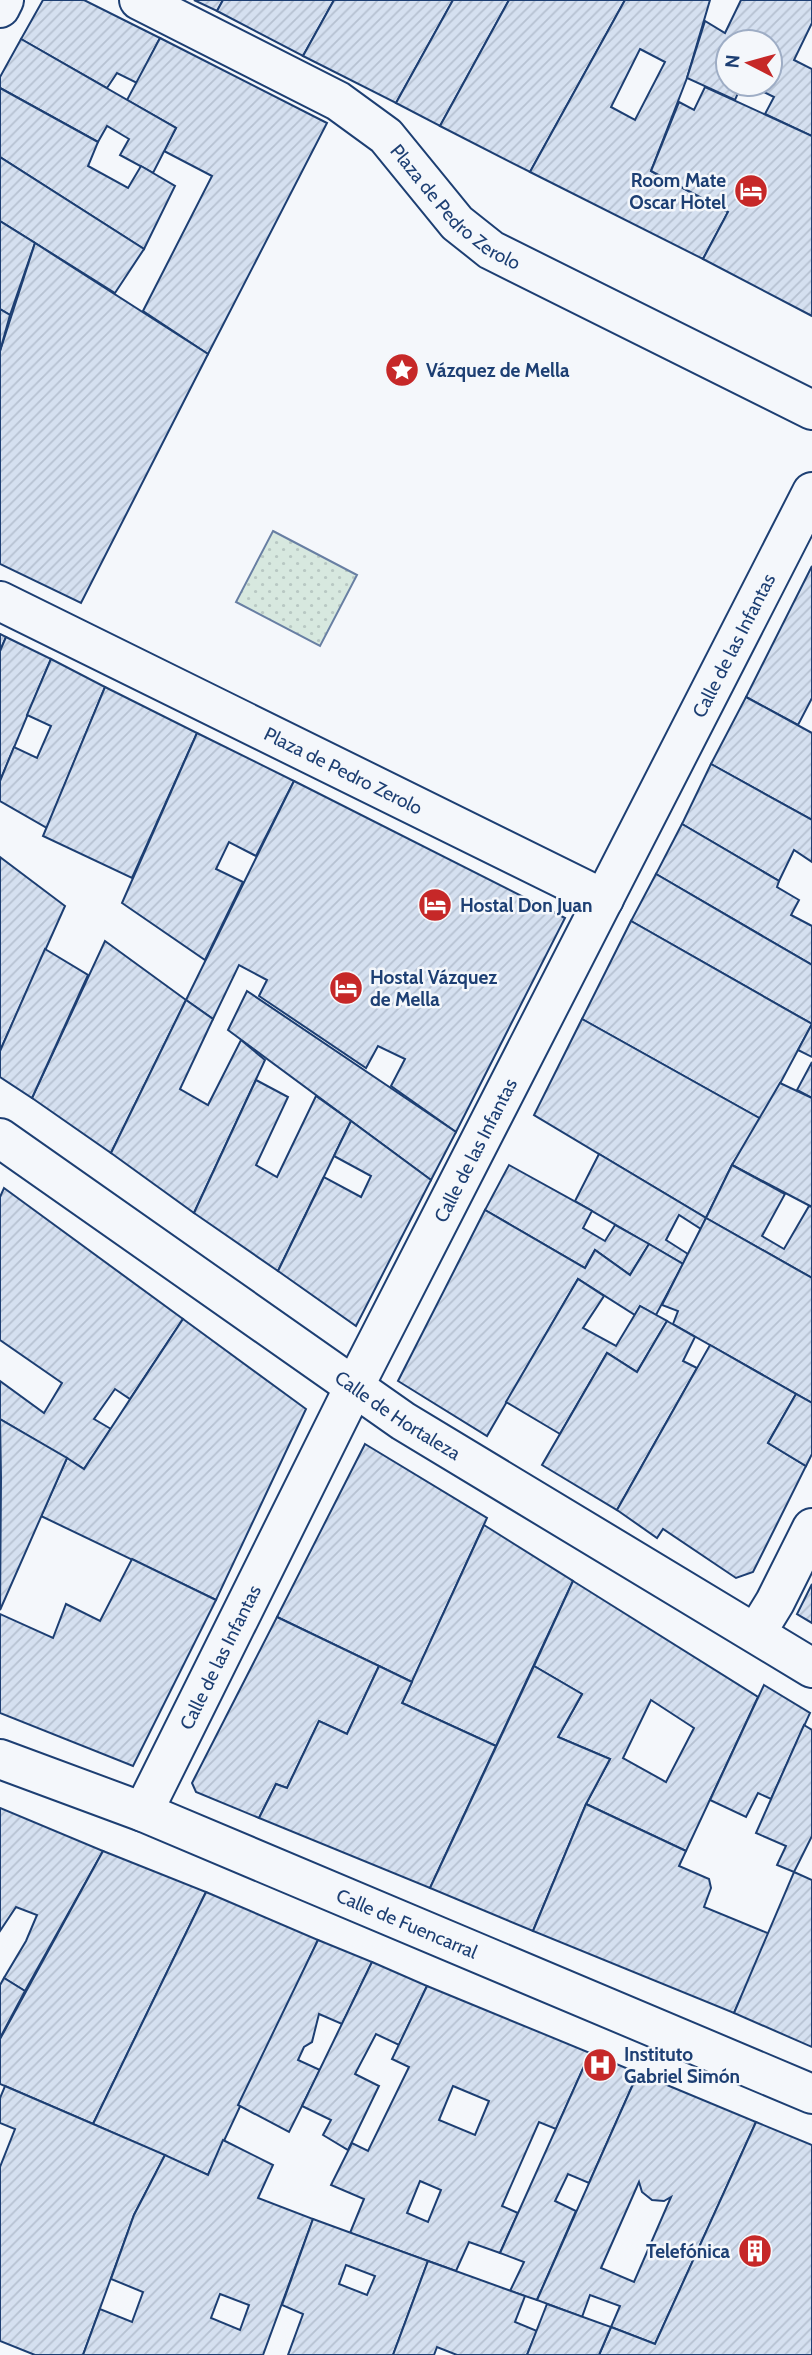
<svg xmlns="http://www.w3.org/2000/svg" width="812" height="2355" font-family="Cabin,sans-serif">
	<style>
		.grass { fill: url(#grass-dots); stroke: #687fa3; stroke-width: 2 }
		.building { fill: url(#building-hatch); stroke: #1d3f73; stroke-width: 2; fill-rule: evenodd }
		.lines { fill: none; stroke-linecap: round; stroke-linejoin: round }
		.pedestrian-casing { stroke: #1d3f73; stroke-width: 42 }
		.minor-casing { stroke: #1d3f73; stroke-width: 42 }
		.tertiary-casing { stroke: #1d3f73; stroke-width: 42 }
		.pedestrian { stroke: #f4f7fb; stroke-width: 38 }
		.minor { stroke: #f4f7fb; stroke-width: 38 }
		.tertiary { stroke: #f4f7fb; stroke-width: 38 }
		.labels { text-anchor: middle; stroke-width: 5; stroke-linejoin: round; paint-order: stroke }
		.poi-label { font-size: 19px; font-weight: bold; fill: #1d3f73; stroke: #f4f7fb; text-anchor: start }
		.street-label { font-size: 19px; fill: #1d3f73; stroke: #f4f7fb }
	</style>
	<defs>
		<pattern id="grass-dots" width="8" height="8" patternUnits="userSpaceOnUse" patternTransform="scale(1.75)"><rect width="8" height="8" fill="#d7e8df"/><path d="M2 2h.1M6 6h.1" fill="none" stroke="#b8c8c3" stroke-width="1.8" stroke-linecap="round"/></pattern>
		<pattern id="building-hatch" width="6" height="6" patternUnits="userSpaceOnUse" patternTransform="scale(1.75)"><rect width="6" height="6" fill="#d5e0f0"/><path d="M-1 1l2-2M0 6l6-6M5 7l2-2" fill="none" stroke="#b6c1d1"/></pattern>
	</defs>
	<rect width="100%" height="100%" fill="#f4f7fb"/>
	<polygon class="grass" points="273,531 357,575 320,646 236,602"/>
	<g class="building">
		<polygon points="43,0 84,0 160,38 137,83 117,73 107,88 21,39"/>
		<polygon points="194,0 223,0 217,11"/>
		<polygon points="223,0 334,0 303,56 217,11"/>
		<polygon points="334,0 453,0 396,103 303,56"/>
		<polygon points="453,0 509,0 440,126 396,103"/>
		<polygon points="509,0 625,0 530,172 440,126"/>
		<path d="M 625,0 L 710,0 L 687,78 L 651,171 L 728,212 L 703,259 L 530,172 ZM 640,49 L 665,62 L 635,120 L 611,107 Z"/>
		<polygon points="741,0 812,0 812,23 794,60 812,69 812,136 765,114 774,97 747,84 770,84 770,42 728,42 728,84 742,84 735,100 687,78 705,21 725,33"/>
		<polygon points="160,38 327,123 208,354 143,311 212,176 164,151 176,128 127,100"/>
		<polygon points="21,39 176,128 153,173 120,155 129,139 107,126 98,142 0,88 0,77"/>
		<polygon points="705,87 812,136 812,316 703,259 728,212 651,171 679,102 694,110"/>
		<polygon points="0,88 98,142 88,166 128,188 141,166 175,186 144,249 0,157"/>
		<polygon points="0,157 144,249 115,293 0,221"/>
		<polygon points="0,221 35,243 10,315 0,309"/>
		<polygon points="35,243 208,354 81,603 0,564 0,351"/>
		<polygon points="0,309 10,315 0,351"/>
		<polygon points="812,566 812,698 798,725 746,697"/>
		<polygon points="0,634 6,637 0,651"/>
		<polygon points="6,637 51,659 0,781 0,651"/>
		<polygon points="51,659 105,687 47,828 0,801 0,781 14,747 37,758 51,726 27,715"/>
		<polygon points="105,687 197,733 132,878 43,836"/>
		<polygon points="746,697 812,733 812,820 711,764"/>
		<polygon points="197,733 294,781 256,856 229,842 216,869 243,882 205,960 122,903"/>
		<polygon points="711,764 812,820 812,862 794,850 779,881 682,824"/>
		<polygon points="294,781 565,918 456,1132 391,1086 405,1059 378,1046 366,1068 259,996 267,980 239,965 213,1019 186,1000"/>
		<polygon points="682,824 779,881 777,887 799,900 791,915 812,926 812,965 656,874"/>
		<polygon points="0,857 65,906 0,1051"/>
		<polygon points="656,874 812,965 812,1024 631,921"/>
		<polygon points="631,921 812,1024 761,1119 582,1019"/>
		<polygon points="105,941 186,1000 111,1153 32,1098"/>
		<polygon points="45,949 88,975 32,1098 0,1077 0,1051"/>
		<polygon points="247,991 456,1132 431,1180 228,1030"/>
		<polygon points="186,1000 213,1019 180,1089 208,1105 241,1040 265,1060 194,1213 111,1153"/>
		<polygon points="582,1019 761,1119 732,1165 706,1218 534,1115"/>
		<polygon points="812,1024 812,1057 798,1050"/>
		<polygon points="812,1062 812,1098 797,1090"/>
		<polygon points="256,1080 288,1097 256,1165 277,1177 316,1096 351,1121 278,1271 194,1213"/>
		<polygon points="780,1083 812,1098 812,1207 732,1165"/>
		<polygon points="351,1121 431,1180 356,1326 278,1271 324,1177 361,1197 371,1176 334,1156"/>
		<polygon points="599,1154 706,1218 701,1229 679,1215 666,1240 688,1254 683,1264 575,1201"/>
		<polygon points="509,1165 592,1211 583,1228 605,1241 615,1225 649,1244 630,1275 595,1250 585,1268 485,1210"/>
		<polygon points="732,1165 785,1194 762,1236 784,1249 809,1206 812,1207 812,1278 706,1218"/>
		<polygon points="4,1188 183,1319 130,1399 115,1389 94,1419 111,1429 84,1469 0,1419 0,1381 44,1413 62,1383 0,1340 0,1197"/>
		<polygon points="485,1210 585,1268 595,1250 630,1275 649,1244 683,1264 656,1315 640,1306 635,1315 578,1279 487,1436 398,1381"/>
		<polygon points="706,1218 812,1278 812,1403 673,1324 678,1311 662,1305"/>
		<polygon points="578,1279 604,1296 583,1328 616,1346 640,1306 667,1321 637,1372 607,1353 560,1434 506,1402"/>
		<polygon points="183,1319 306,1409 216,1600 41,1516 67,1458 84,1469"/>
		<polygon points="667,1321 695,1337 683,1361 697,1368 617,1510 542,1465 607,1353 637,1372"/>
		<polygon points="710,1345 796,1394 768,1443 806,1466 753,1572 736,1578 663,1529 657,1538 617,1510"/>
		<polygon points="796,1394 812,1403 812,1454 806,1466 768,1443"/>
		<polygon points="0,1419 67,1458 0,1610 1,1478"/>
		<polygon points="365,1444 487,1518 412,1682 277,1617"/>
		<polygon points="484,1525 573,1581 496,1746 402,1703"/>
		<polygon points="132,1559 216,1600 133,1766 0,1713 0,1614 53,1638 66,1604 100,1621"/>
		<path d="M 573,1581 L 758,1697 L 686,1851 L 586,1804 L 610,1759 L 558,1737 L 582,1694 L 534,1666 ZM 651,1700 L 694,1728 L 666,1782 L 623,1758 Z"/>
		<polygon points="812,1584 812,1623 797,1614"/>
		<polygon points="277,1617 379,1666 347,1734 319,1721 287,1788 276,1784 259,1818 196,1792 192,1783"/>
		<polygon points="379,1666 412,1682 402,1703 496,1746 430,1888 259,1818 276,1784 287,1788 319,1721 347,1734"/>
		<polygon points="534,1666 582,1694 558,1737 610,1759 586,1804 533,1931 430,1888"/>
		<polygon points="764,1685 810,1713 771,1799 758,1793 746,1817 710,1800"/>
		<polygon points="804,1725 812,1730 812,1836 794,1872 777,1865 786,1846 756,1833"/>
		<polygon points="586,1804 686,1851 679,1866 709,1879 711,1888 704,1907 770,1934 734,2013 533,1931"/>
		<polygon points="0,1808 103,1851 25,1991 4,1978 26,1941 37,1915 16,1907 0,1931"/>
		<polygon points="103,1851 206,1892 93,2124 0,2084 0,2039"/>
		<polygon points="794,1872 812,1880 812,2047 734,2013"/>
		<polygon points="206,1892 318,1940 208,2175 93,2124"/>
		<polygon points="318,1940 372,1962 342,2024 319,2014 312,2042 304,2047 298,2060 320,2070 289,2132 238,2105"/>
		<polygon points="372,1962 427,1986 399,2045 376,2034 355,2074 379,2086 348,2150 323,2135 331,2120 302,2106"/>
		<polygon points="4,1978 25,1991 0,2038 0,1985"/>
		<path d="M 427,1986 L 590,2053 L 556,2129 L 539,2122 L 502,2206 L 518,2213 L 500,2253 L 469,2242 L 456,2271 L 350,2233 L 364,2199 L 331,2185 L 352,2143 L 368,2151 L 409,2067 L 392,2059 ZM 453,2086 L 489,2101 L 475,2135 L 439,2120 ZM 420,2181 L 441,2190 L 428,2222 L 407,2213 Z"/>
		<polygon points="590,2053 638,2073 589,2183 568,2174 555,2201 576,2211 537,2300 510,2291 524,2262 500,2253"/>
		<path d="M 638,2073 L 756,2122 L 655,2344 L 611,2327 L 620,2306 L 590,2295 L 582,2317 L 537,2300 ZM 639,2182 L 642,2192 L 652,2200 L 664,2201 L 671,2197 L 634,2282 L 601,2268 Z"/>
		<polygon points="5,2086 165,2155 134,2215 83,2355 35,2355 0,2341 0,2167 15,2129 0,2123 0,2098"/>
		<polygon points="756,2122 812,2145 812,2355 599,2355 611,2327 655,2344"/>
		<path d="M 223,2140 L 273,2165 L 258,2198 L 313,2219 L 263,2355 L 83,2355 L 100,2309 L 132,2322 L 143,2292 L 111,2279 L 134,2215 L 165,2155 L 208,2175 ZM 220,2294 L 249,2305 L 240,2330 L 211,2318 Z"/>
		<path d="M 313,2219 L 428,2261 L 393,2355 L 288,2355 L 303,2314 L 282,2305 ZM 346,2265 L 375,2276 L 367,2295 L 339,2284 Z"/>
		<polygon points="428,2261 525,2296 515,2322 537,2331 527,2355 457,2355 437,2347 434,2355 393,2355"/>
		<polygon points="547,2304 611,2327 599,2355 527,2355"/>
	</g>
	<g class="lines">
		<g class="pedestrian-casing">
			<g id="pedestrian">
				<path id="s1" d="M 0,1759 L 143,1812 L 812,2094"/>
				<path id="s2" d="M 143,1812 L 354,1387"/>
			</g>
		</g>
		<g class="minor-casing">
			<g id="minor">
				<path id="s3" d="M 139,0 L 338,101 L 386,136 L 457,223 L 491,250 L 812,410"/>
				<polyline points="0,8 4,0"/>
				<path id="s4" d="M 0,601 L 604,899"/>
				<path id="s5" d="M 354,1387 L 812,492"/>
				<polyline points="756,1633 775,1602 812,1528"/>
			</g>
		</g>
		<g class="tertiary-casing">
			<g id="tertiary">
				<path id="s6" d="M 0,1138 L 403,1421 L 812,1668"/>
			</g>
		</g>
		<use href="#pedestrian" class="pedestrian"/>
		<use href="#minor" class="minor"/>
		<use href="#tertiary" class="tertiary"/>
	</g>
	<defs>
		<g id="hotel-disc" transform="scale(1.75)"><circle r="9.5" fill="#c62828" stroke="#f4f7fb"/><path d="M-6-4.5h1.5V1H6V5H4.5V3h-9V5H-6ZM-4 0a1.8 1.8 0 1 1 3.6 0ZM.5 0V-2.5h3Q6-2.5 6 0Z" fill="#fff"/></g>
		<g id="sight-disc" transform="scale(1.75)"><circle r="9.5" fill="#c62828" stroke="#f4f7fb"/><path d="M0-6L1.8-2.2L6-1.7L2.9 1.2L3.7 5.4L0 3.3L-3.7 5.4L-2.9 1.2L-6-1.7L-1.8-2.2Z" fill="#fff"/></g>
		<g id="hospital-disc" transform="scale(1.75)"><circle r="9.5" fill="#c62828" stroke="#f4f7fb"/><path d="M-5-5h3v3.5h4V-5h3V5h-3V1.5h-4V5h-3Z" fill="#fff"/></g>
		<g id="building-disc" transform="scale(1.75)"><circle r="9.5" fill="#c62828" stroke="#f4f7fb"/><path d="M-4-6H4V6H1V3H-1V6H-4ZM-2.5-4.3h1.7v1.8h-1.7ZM.8-4.3h1.7v1.8H.8ZM-2.5-1h1.7V.8h-1.7ZM.8-1h1.7V.8H.8Z" fill="#fff"/></g>
	</defs>
	<g fill-rule="evenodd">
		<use href="#hotel-disc" x="751" y="191"/>
		<use href="#sight-disc" x="402" y="370"/>
		<use href="#hotel-disc" x="435" y="905"/>
		<use href="#hotel-disc" x="346" y="988"/>
		<use href="#hospital-disc" x="600" y="2065"/>
		<use href="#building-disc" x="755" y="2251"/>
	</g>
	<g class="labels">
		<g class="poi-label">
			<text x="726" y="187" text-anchor="end">Room Mate<tspan x="726" dy="22">Oscar Hotel</tspan></text>
			<text x="426" y="377">Vázquez de Mella</text>
			<text x="460" y="912">Hostal Don Juan</text>
			<text x="370" y="984">Hostal Vázquez<tspan x="370" dy="22">de Mella</tspan></text>
			<text x="624" y="2061">Instituto<tspan x="624" dy="22">Gabriel Simón</tspan></text>
			<text x="730" y="2258" text-anchor="end">Telefónica</text>
		</g>
		<g class="street-label">
			<text dy="7" stroke="none"><textPath href="#s3" startOffset="383">Plaza de Pedro Zerolo</textPath></text>
			<text dy="7" stroke="none"><textPath href="#s5" startOffset="833">Calle de las Infantas</textPath></text>
			<text dy="7" stroke="none"><textPath href="#s4" startOffset="383">Plaza de Pedro Zerolo</textPath></text>
			<text dy="7" stroke="none"><textPath href="#s5" startOffset="266">Calle de las Infantas</textPath></text>
			<text dy="7" stroke="none"><textPath href="#s6" startOffset="485">Calle de Hortaleza</textPath></text>
			<text dy="7" stroke="none"><textPath href="#s2" startOffset="173">Calle de las Infantas</textPath></text>
			<text dy="7" stroke="none"><textPath href="#s1" startOffset="439">Calle de Fuencarral</textPath></text>
		</g>
	</g>
	<g transform="translate(749 63) rotate(276)"><circle r="33" fill="#f4f7fb" stroke="#9eadc5" stroke-width="2"/>
	<path d="M0-5L12 26L0 18L-12 26Z" fill="#c62828"/>
	<text y="-10" font-size="19" font-weight="bold" text-anchor="middle" fill="#1d3f73">N</text>
	</g>
</svg>
